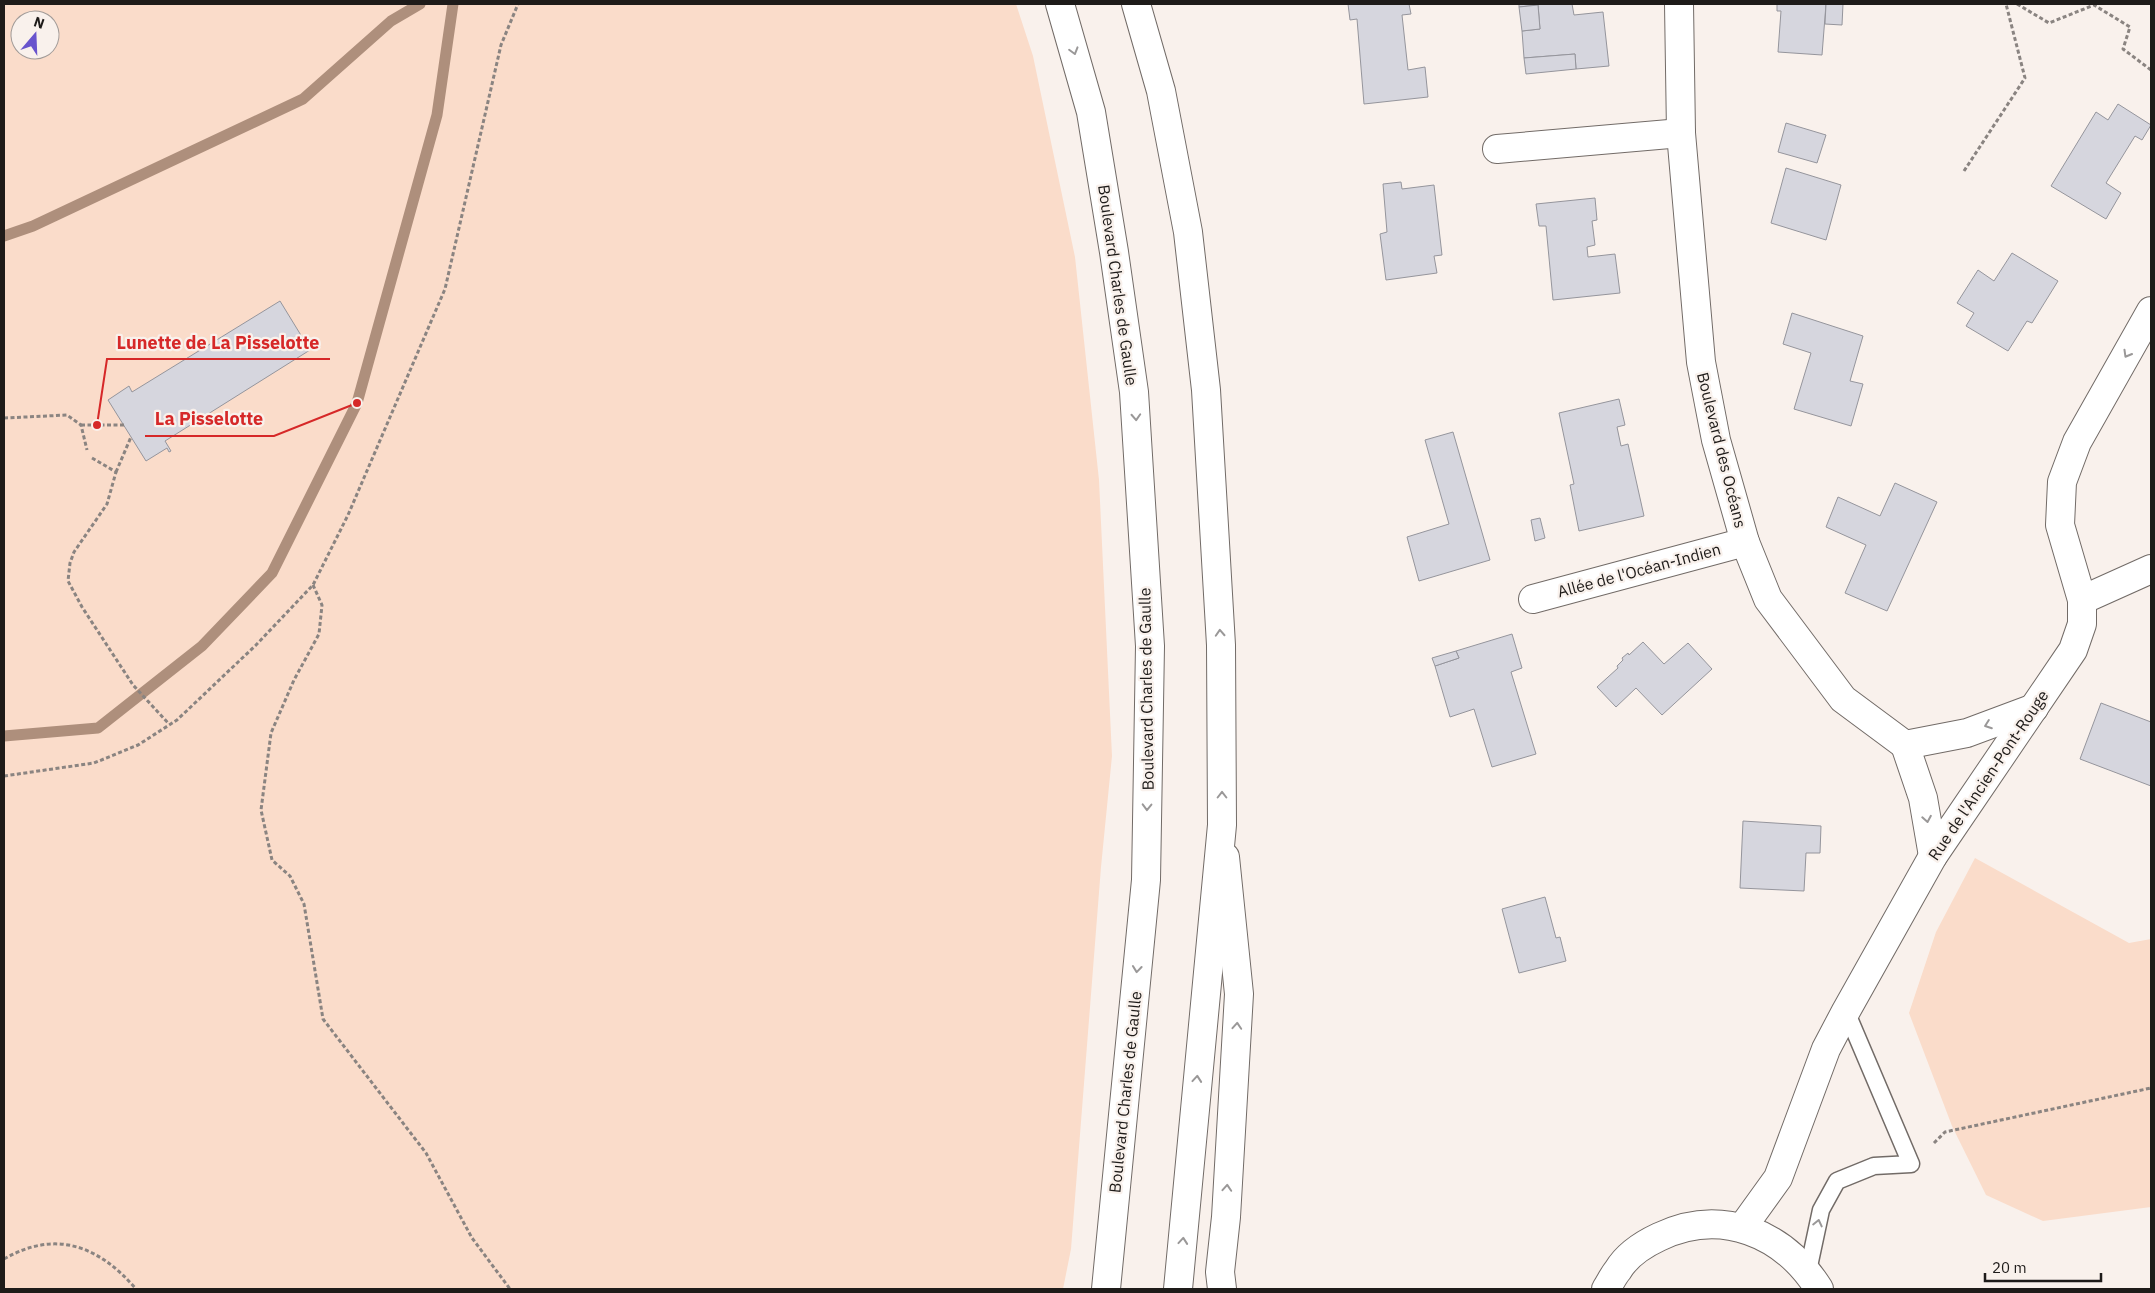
<svg xmlns="http://www.w3.org/2000/svg" width="2155" height="1293" font-family="'IBM Plex Sans',sans-serif">
	<style>
		.green { fill: #fadcca; fill-rule: evenodd }
		.lines { fill: none; stroke-linecap: round; stroke-linejoin: round }
		.stream { stroke: #ae8f7c; stroke-width: 11 }
		.building { fill: #d6d6de; stroke: #95959c }
		.service-casing { stroke: #726b67; stroke-width: 19 }
		.minor-casing { stroke: #726b67; stroke-width: 30 }
		.primary-casing { stroke: #726b67; stroke-width: 30 }
		.path { stroke: #8a8481; stroke-width: 3; stroke-dasharray: 4 2.5; stroke-linecap: butt }
		.service { stroke: #fff; stroke-width: 16 }
		.minor { stroke: #fff; stroke-width: 28 }
		.primary { stroke: #fff; stroke-width: 28 }
		.oneway { stroke: #9a9898 }
		.labels { text-anchor: middle; stroke-width: 4.5; stroke-linejoin: round; paint-order: stroke }
		.street-label { font-size: 16px; fill: #1e1b19; stroke: #f9f1ec }
		.leader { fill: none; stroke: #d62828; stroke-width: 2 }
		.callout-dot { fill: #d62828; stroke: #f9f1ec; stroke-width: 2 }
		.callout-label { font-size: 18px; text-anchor: middle; font-weight: bold; fill: #d62828; stroke: #f9f1ec; stroke-width: 4.5; stroke-linejoin: round; paint-order: stroke }
	</style>
	<rect width="100%" height="100%" fill="#f9f1ec"/>
	<g class="green">
		<path d="M 4,4 L 1016,4 L 1033,56 L 1075,257 L 1099,480 L 1112,756 L 1101,867 L 1071,1249 L 1063,1289 L 4,1289 ZM 20,20 L 50,20 L 50,50 L 20,50 Z"/>
		<polygon points="1975,858 2129,943 2151,939 2151,1207 2043,1221 1986,1195 1952,1126 1909,1013 1936,932"/>
	</g>
	<g class="lines">
		<g class="stream">
			<polyline points="4,236 33,226 303,99 391,21 420,4"/>
			<polyline points="4,736 98,728 202,646 272,573 357,403 437,115 453,4"/>
		</g>
	</g>
	<g class="building">
		<polygon points="1348,4 1409,4 1411,14 1402,15 1408,70 1425,67 1428,97 1364,104 1357,19 1350,20"/>
		<polygon points="1519,4 1572,4 1574,15 1603,12 1609,66 1576,69 1575,54 1524,58 1522,31 1540,29 1538,5 1519,7"/>
		<polygon points="1777,4 1826,4 1822,55 1778,52 1781,11 1777,11"/>
		<polygon points="1826,4 1843,4 1842,25 1825,24"/>
		<polygon points="1538,5 1540,29 1522,31 1519,7"/>
		<polygon points="1575,54 1576,69 1526,74 1524,58"/>
		<polygon points="2118,104 2151,125 2142,140 2135,136 2106,183 2121,193 2106,219 2051,186 2096,112 2108,120"/>
		<polygon points="1786,123 1826,135 1817,163 1778,152"/>
		<polygon points="1786,168 1841,185 1826,240 1771,223"/>
		<polygon points="1401,182 1402,189 1434,185 1442,255 1434,256 1437,273 1386,280 1380,234 1387,232 1383,184"/>
		<polygon points="1595,198 1597,220 1592,221 1595,245 1587,247 1588,257 1615,254 1620,293 1553,300 1546,226 1539,226 1536,204"/>
		<polygon points="2012,253 2058,281 2032,323 2027,321 2008,351 1966,326 1974,313 1957,303 1978,270 1994,281"/>
		<polygon points="280,301 310,350 165,441 171,451 169,452 167,448 146,461 108,400 129,386 132,392"/>
		<polygon points="1792,313 1863,336 1850,381 1863,384 1851,426 1794,409 1811,353 1783,344"/>
		<polygon points="1619,399 1625,425 1617,427 1621,446 1628,444 1644,516 1579,531 1570,485 1574,484 1559,413"/>
		<polygon points="1453,432 1490,560 1419,581 1407,537 1449,524 1425,440"/>
		<polygon points="1895,483 1937,502 1887,611 1845,593 1866,545 1826,527 1838,497 1880,516"/>
		<polygon points="1540,518 1545,538 1535,541 1531,520"/>
		<polygon points="1512,634 1522,668 1511,672 1536,754 1492,767 1474,709 1450,717 1435,666 1459,658 1456,651"/>
		<polygon points="1643,642 1664,664 1688,643 1712,669 1662,715 1636,688 1616,707 1597,687 1618,668 1617,666 1623,660 1622,658 1628,653 1629,655"/>
		<polygon points="1456,651 1459,658 1435,666 1432,658"/>
		<polygon points="2101,703 2151,722 2151,786 2080,759"/>
		<polygon points="1743,821 1821,826 1820,853 1806,853 1804,891 1740,888"/>
		<polygon points="1545,897 1556,938 1560,937 1566,961 1519,973 1502,909"/>
	</g>
	<g class="lines">
		<g class="service-casing">
			<polyline id="service" points="1808,1271 1821,1210 1837,1181 1874,1166 1911,1164 1846,1011"/>
		</g>
		<g class="minor-casing">
			<g id="minor">
				<polyline points="1679,4 1681,133 1701,362 1716,440 1745,542 1768,599 1843,699 1905,745"/>
				<polyline points="1497,149 1681,133"/>
				<polyline points="1533,599 1745,542"/>
				<polyline points="2082,600 2151,569"/>
				<polyline points="1933,856 1923,798 1905,745 1967,733 2034,708"/>
				<polyline points="1742,1228 1778,1178 1826,1049 1846,1011 1933,856 2073,650 2082,624 2082,600 2060,525 2062,482 2077,442 2151,311"/>
				<polyline points="1222,1289 1220,1272 1226,1217 1239,994 1225,857"/>
				<path d="M 1606,1289 C 1610,1283 1613,1276 1618,1270 C 1627,1255 1644,1244 1659,1237 C 1721,1207 1784,1233 1819,1289"/>
			</g>
		</g>
		<g class="primary-casing">
			<g id="primary">
				<polyline points="1060,4 1091,112 1114,252 1134,392 1150,646 1146,880 1106,1289"/>
				<polyline points="1136,4 1161,91 1188,232 1206,390 1221,645 1222,825 1178,1289"/>
			</g>
		</g>
		<g class="path">
			<polyline points="2017,4 2049,23 2094,5 2130,27 2123,49 2151,70"/>
			<polyline points="1964,171 2025,78 2006,4"/>
			<polyline points="4,418 67,415 81,425 87,450"/>
			<polyline points="81,425 124,425"/>
			<polyline points="92,458 116,472 107,504 74,552 70,563 68,581 82,607 133,685 169,724"/>
			<polyline points="116,472 131,437"/>
			<polyline points="313,585 322,605 319,634 294,680 271,733 261,810 272,860 290,876 304,904 323,1019 426,1153 472,1238 510,1289"/>
			<polyline points="4,776 94,763 138,745 177,720 256,645 313,585 348,515 445,289 501,45 518,4"/>
			<polyline points="1934,1143 1945,1132 2151,1088"/>
			<path d="M 4,1259 C 56,1229 99,1246 136,1289"/>
		</g>
		<use href="#service" class="service"/>
		<use href="#minor" class="minor"/>
		<use href="#primary" class="primary"/>
	</g>
	<defs><path id="oneway-chevron" d="M-2-3.5L2.5 0L-2 3.5" fill="none" stroke-width="1.6" stroke-linecap="round" stroke-linejoin="round" transform="scale(1.25)"/></defs>
	<g class="oneway">
		<use href="#oneway-chevron" transform="translate(1074 51) rotate(74)"/>
		<use href="#oneway-chevron" transform="translate(2127 354) rotate(120)"/>
		<use href="#oneway-chevron" transform="translate(1136 417) rotate(87)"/>
		<use href="#oneway-chevron" transform="translate(1220 633) rotate(-93)"/>
		<use href="#oneway-chevron" transform="translate(1988 725) rotate(160)"/>
		<use href="#oneway-chevron" transform="translate(1222 795) rotate(-90)"/>
		<use href="#oneway-chevron" transform="translate(1147 807) rotate(91)"/>
		<use href="#oneway-chevron" transform="translate(1927 819) rotate(80)"/>
		<use href="#oneway-chevron" transform="translate(1137 969) rotate(96)"/>
		<use href="#oneway-chevron" transform="translate(1237 1026) rotate(-86)"/>
		<use href="#oneway-chevron" transform="translate(1197 1079) rotate(-85)"/>
		<use href="#oneway-chevron" transform="translate(1227 1188) rotate(-86)"/>
		<use href="#oneway-chevron" transform="translate(1818 1223) rotate(-77)"/>
		<use href="#oneway-chevron" transform="translate(1183 1241) rotate(-85)"/>
	</g>
	<g class="labels">
		<g class="street-label">
			<text transform="translate(1118 285) rotate(82)" y="6">Boulevard Charles de Gaulle</text>
			<text transform="translate(1722 450) rotate(76)" y="6">Boulevard des Océans</text>
			<text transform="translate(1639 570) rotate(-15)" y="6">Allée de l'Océan-Indien</text>
			<text transform="translate(1146 689) rotate(-91)" y="6">Boulevard Charles de Gaulle</text>
			<text transform="translate(1988 775) rotate(-56)" y="6">Rue de l'Ancien-Pont-Rouge</text>
			<text transform="translate(1125 1092) rotate(-84)" y="6">Boulevard Charles de Gaulle</text>
		</g>
	</g>
	<path class="leader" d="M97 425L107 359H330M357 403L274 436H145"/>
	<g class="callout-dot">
		<circle cx="97" cy="425" r="5"/>
		<circle cx="357" cy="403" r="5"/>
	</g>
	<g class="callout-label">
		<text x="218" y="349">Lunette de La Pisselotte</text>
		<text x="209" y="425">La Pisselotte</text>
	</g>
	<rect width="2155" height="1293" fill="none" stroke="#1e1b19" stroke-width="10"/>
	<g transform="translate(35 35) rotate(19)"><circle r="24" fill="#f9f1ec" stroke="#a19b98"/>
	<path d="M0-4L9 19L0 12L-9 19Z" fill="#6954cd"/>
	<text y="-8" font-size="14" font-weight="bold" text-anchor="middle" fill="#1e1b19">N</text>
	</g>
	<path d="M1985 1273v8h116v-8" fill="none" stroke="#1e1b19" stroke-width="2.5"/>
	<text x="1992" y="1273" font-size="15" fill="#1e1b19" stroke="#f9f1ec" stroke-width="4" paint-order="stroke">20 m</text>
</svg>
